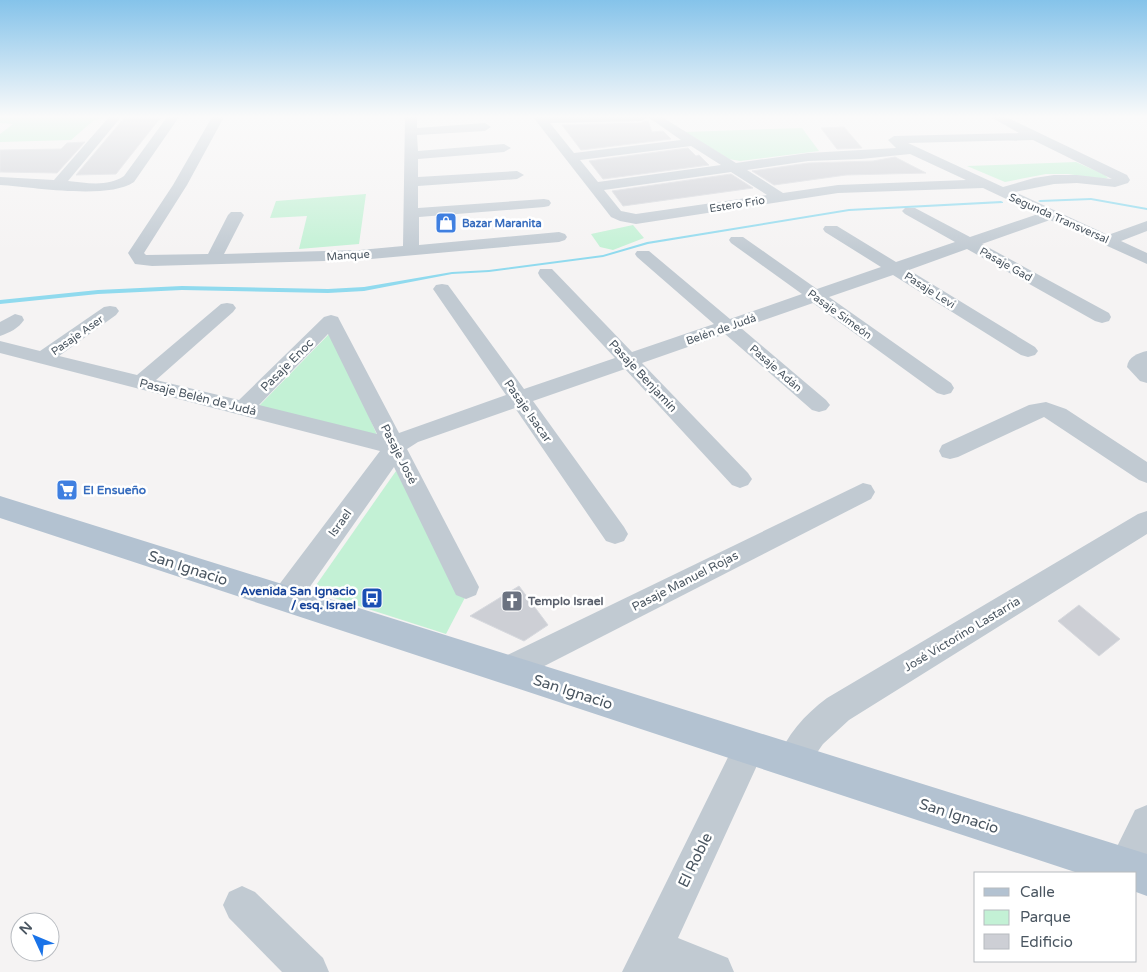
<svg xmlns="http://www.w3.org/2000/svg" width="1147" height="972" font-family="'Varela Round',sans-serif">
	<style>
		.green { fill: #c3f1d5 }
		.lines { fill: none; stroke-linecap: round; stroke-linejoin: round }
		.stream { fill: #90daee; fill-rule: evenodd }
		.building { fill: #cdcfd5; stroke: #d7d9de }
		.minor { fill: #c1cad2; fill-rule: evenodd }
		.major { fill: #b3c2d1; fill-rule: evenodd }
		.labels { text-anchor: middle; stroke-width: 5; stroke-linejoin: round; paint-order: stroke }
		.far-street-label { font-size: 11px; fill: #4a5661; stroke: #fff }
		.far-shop-label { font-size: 11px; font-weight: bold; fill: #366cbe; stroke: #fff; text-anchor: start }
		.street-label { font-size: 12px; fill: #4a5661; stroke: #fff }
		.shop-label { font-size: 12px; font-weight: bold; fill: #366cbe; stroke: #fff; text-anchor: start }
		.transit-label { font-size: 12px; font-weight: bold; fill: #164399; stroke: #fff; text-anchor: end }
		.worship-label { font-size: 12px; font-weight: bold; fill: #5b616d; stroke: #fff; text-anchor: start }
		.near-street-label { font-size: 15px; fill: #4a5661; stroke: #fff }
	</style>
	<rect width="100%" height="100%" fill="#f5f3f3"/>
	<g class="green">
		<polygon points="0,117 105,117 93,121 71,140 0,142 0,134 13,124 0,123"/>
		<polygon points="802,128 819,151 740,161 729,159 685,132"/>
		<polygon points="1076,162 1105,175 1108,178 1102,179 1068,174 1046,174 1005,182 967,166"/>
		<polygon points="366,194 359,244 299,249 307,216 270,218 276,201"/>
		<polygon points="633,225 644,238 613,250 600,247 591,234"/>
		<polygon points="332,331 380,442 256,409"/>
		<polygon points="396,471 470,588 446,634 312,591"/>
	</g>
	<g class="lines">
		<g class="stream">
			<polygon points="1091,198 1147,208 1147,210 1091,200 1040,202 1038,201 1040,200"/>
			<polygon points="1001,201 1003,202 1003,203 849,211 648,244 603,257 489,272 452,274 364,291 328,293 182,290 98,294 0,304 0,300 98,290 182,286 328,289 364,287 452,272 489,270 603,255 647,242 849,209"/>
		</g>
	</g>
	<g class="building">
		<polygon points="125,117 161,117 116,174 76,175"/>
		<polygon points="644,121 648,121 652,132 663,131 671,139 581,150 562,125 641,123"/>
		<polygon points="844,127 862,148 837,149 821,128"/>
		<polygon points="85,142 57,173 0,172 0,150 61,149 67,143"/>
		<polygon points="688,148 696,156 699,155 709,165 603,179 589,161"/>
		<polygon points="895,157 926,173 846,175 774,185 752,171 808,163 873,161"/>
		<polygon points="731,174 753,188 623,206 612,191"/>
		<polygon points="519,586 548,625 524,641 470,616"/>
		<polygon points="1079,605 1120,639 1099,656 1058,621"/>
	</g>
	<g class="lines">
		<g class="minor">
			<path d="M 109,117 L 121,117 L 68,181 C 87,183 108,187 124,176 L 167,117 L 179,117 L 134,182 C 108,200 33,187 0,185 L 0,177 L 54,180 Z"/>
			<polygon points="212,117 224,117 187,185 144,253 146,255 208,254 228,215 231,212 241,212 244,215 224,254 360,250 403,246 405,117 417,117 417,128 485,123 491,127 485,131 417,135 418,151 504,144 511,148 504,152 418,159 418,177 517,171 524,175 517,179 418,186 418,208 544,199 549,200 551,203 549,206 544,207 419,217 419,245 559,232 565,234 567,237 565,240 559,242 360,260 152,266 135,264 128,253 173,185"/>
			<path d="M 533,117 L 647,117 L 641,121 L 550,123 L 574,153 L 681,140 L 648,117 L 662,117 L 736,163 L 808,153 L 896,148 L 888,140 L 894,136 L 1019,133 L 991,117 L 1006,117 L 1127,175 L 1130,180 L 1128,183 L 1115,187 L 1077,183 L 1054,184 L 1015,192 L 1108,235 L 1147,221 L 1147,231 L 1121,241 L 1147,253 L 1147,264 L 1050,220 L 982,244 L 1109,313 L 1111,317 L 1109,321 L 1102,323 L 1095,321 L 967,249 L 909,270 L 1035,347 L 1038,351 L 1035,355 L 1028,357 L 1021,355 L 893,275 L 829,297 L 951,383 L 954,388 L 951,393 L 944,395 L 937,393 L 813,303 L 741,328 L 826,400 L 830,405 L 826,410 L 819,412 L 812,410 L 725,334 L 642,363 L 748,473 L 752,479 L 748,485 L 740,488 L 732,485 L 625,369 L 533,401 L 624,527 L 628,534 L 624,541 L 615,544 L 606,541 L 515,408 L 418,442 L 407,449 L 479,587 L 476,595 L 466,599 L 456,595 L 394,467 L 295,608 L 285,611 L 275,608 L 271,599 L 275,590 L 380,451 L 0,353 L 0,341 L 40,351 L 104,307 L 110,306 L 116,307 L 119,311 L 116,315 L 59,356 L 137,375 L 221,304 L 227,303 L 233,304 L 236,308 L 233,312 L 156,380 L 239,400 L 324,317 L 331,315 L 338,317 L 340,321 L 399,433 L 506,395 L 433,289 L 436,285 L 442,284 L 448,285 L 524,389 L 615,358 L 540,277 L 538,273 L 540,269 L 552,269 L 632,352 L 714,324 L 637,257 L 635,254 L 637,251 L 649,251 L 730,319 L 802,294 L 731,243 L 729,240 L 731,237 L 743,237 L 817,289 L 881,267 L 825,232 L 823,229 L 825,226 L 837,226 L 896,262 L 955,242 L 905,214 L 902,211 L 905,208 L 915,208 L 970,237 L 1038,214 L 983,188 L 838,193 L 636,224 L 620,221 L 611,217 ZM 1033,140 L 1112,179 L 1077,175 L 1054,175 L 1034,178 L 1003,187 L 908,143 ZM 691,146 L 721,165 L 598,182 L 580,160 ZM 910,154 L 966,180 L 838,185 L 783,193 L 747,170 L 808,161 L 861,159 ZM 731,172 L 767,195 L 636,214 L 621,211 L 604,190 ZM 328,334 L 377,434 L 259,405 Z"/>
			<path d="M 15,314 L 22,316 L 24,320 C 19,328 9,333 0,336 L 0,322 Z"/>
			<path d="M 1147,351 L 1147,383 L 1140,381 L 1127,367 C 1128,357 1138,353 1147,351 Z"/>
			<polygon points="1046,402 1066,409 1147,462 1147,483 1139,480 1044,417 958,457 950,459 942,457 939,451 942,445 1029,405"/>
			<polygon points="863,483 871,485 875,492 871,499 517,680 507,684 497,680 492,670 497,660"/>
			<path d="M 1147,511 L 1147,534 L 849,720 L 823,744 L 803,773 L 792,778 L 781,773 L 776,762 C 787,735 804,715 827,698 L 1138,514 Z"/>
			<polygon points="749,732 760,737 765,748 678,938 728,958 734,972 622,972 738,737"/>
			<polygon points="1147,805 1147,860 1137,882 1136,873 1108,873 1106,869 1135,810"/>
			<polygon points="242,886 255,892 323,958 329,972 282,972 229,918 223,905 229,892"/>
		</g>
		<polygon class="major" points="0,496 1147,854 1147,896 1136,892 1136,873 1078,873 0,518"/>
	</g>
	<linearGradient id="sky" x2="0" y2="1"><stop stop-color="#85c3ea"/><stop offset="0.46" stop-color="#fafafa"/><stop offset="1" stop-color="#fafafa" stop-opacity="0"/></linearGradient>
	<rect width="1147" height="253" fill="url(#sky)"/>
	<defs>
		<g id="shop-square" transform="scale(1.125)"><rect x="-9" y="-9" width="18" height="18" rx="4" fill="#3f7fe0" stroke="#fff"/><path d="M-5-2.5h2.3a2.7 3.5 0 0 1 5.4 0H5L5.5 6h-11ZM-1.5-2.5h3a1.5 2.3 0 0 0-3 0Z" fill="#fff"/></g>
		<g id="supermarket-square" transform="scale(1.125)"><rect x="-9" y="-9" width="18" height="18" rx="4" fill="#3f7fe0" stroke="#fff"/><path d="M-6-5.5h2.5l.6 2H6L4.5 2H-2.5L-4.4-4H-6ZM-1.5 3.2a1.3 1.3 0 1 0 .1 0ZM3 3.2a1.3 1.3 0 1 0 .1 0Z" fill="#fff"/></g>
		<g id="bus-square" transform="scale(1.125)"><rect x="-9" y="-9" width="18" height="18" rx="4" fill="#1a4fb4" stroke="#fff"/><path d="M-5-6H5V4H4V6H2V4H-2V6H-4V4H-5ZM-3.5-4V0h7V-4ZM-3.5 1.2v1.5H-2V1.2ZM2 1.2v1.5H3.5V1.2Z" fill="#fff"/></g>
		<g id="church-square" transform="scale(1.125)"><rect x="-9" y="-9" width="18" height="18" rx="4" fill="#6b7280" stroke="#fff"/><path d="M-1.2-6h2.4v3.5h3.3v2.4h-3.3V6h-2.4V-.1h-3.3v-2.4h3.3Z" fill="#fff"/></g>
	</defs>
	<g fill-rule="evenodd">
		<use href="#shop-square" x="446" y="223"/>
		<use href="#supermarket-square" x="67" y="490"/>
		<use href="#bus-square" x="372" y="598"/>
		<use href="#church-square" x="512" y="601"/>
	</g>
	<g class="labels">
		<g class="far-street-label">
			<text transform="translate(737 204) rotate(-9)" y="4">Estero Frio</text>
			<text transform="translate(1059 218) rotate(24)" y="4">Segunda Transversal</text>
			<text transform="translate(348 255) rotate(-4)" y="4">Manque</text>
			<text transform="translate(1006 264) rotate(29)" y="4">Pasaje Gad</text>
			<text transform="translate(930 290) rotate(32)" y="4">Pasaje Levi</text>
			<text transform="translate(840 314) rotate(36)" y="4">Pasaje Simeón</text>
			<text transform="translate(721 329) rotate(-19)" y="4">Belén de Judá</text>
			<text transform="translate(77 335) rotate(-35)" y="4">Pasaje Aser</text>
			<text transform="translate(776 368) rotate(41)" y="4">Pasaje Adán</text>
		</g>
		<g class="far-shop-label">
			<text x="462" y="227">Bazar Maranita</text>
		</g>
		<g class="street-label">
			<text transform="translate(287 365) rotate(-45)" y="4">Pasaje Enoc</text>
			<text transform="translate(643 376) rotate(47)" y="4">Pasaje Benjamín</text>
			<text transform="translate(198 397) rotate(14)" y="4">Pasaje Belén de Judá</text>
			<text transform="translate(528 411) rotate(55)" y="4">Pasaje Isacar</text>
			<text transform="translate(399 454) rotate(63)" y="4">Pasaje José</text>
			<text transform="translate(340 523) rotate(-54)" y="4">Israel</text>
			<text transform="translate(685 581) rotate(-27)" y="4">Pasaje Manuel Rojas</text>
			<text transform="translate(962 634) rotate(-31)" y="4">José Victorino Lastarria</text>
		</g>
		<g class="shop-label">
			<text x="83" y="494">El Ensueño</text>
		</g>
		<g class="transit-label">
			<text x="356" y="595">Avenida San Ignacio<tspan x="356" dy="14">/ esq. Israel</tspan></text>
		</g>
		<g class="worship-label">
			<text x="528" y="605">Templo Israel</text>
		</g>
		<g class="near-street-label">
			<text transform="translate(188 568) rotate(18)" y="5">San Ignacio</text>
			<text transform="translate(573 692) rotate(18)" y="5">San Ignacio</text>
			<text transform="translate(959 816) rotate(18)" y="5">San Ignacio</text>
			<text transform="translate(695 860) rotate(-64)" y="5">El Roble</text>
		</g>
	</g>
	<rect x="974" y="872" width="162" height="90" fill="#ffffff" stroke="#b7bbc0"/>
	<rect x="984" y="888" width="25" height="8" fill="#b3c2d1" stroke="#b7bbc0"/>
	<text x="1020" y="897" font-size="15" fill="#4a5661">Calle</text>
	<rect x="984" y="910" width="25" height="15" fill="#c3f1d5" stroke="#b7bbc0"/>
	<text x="1020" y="922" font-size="15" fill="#4a5661">Parque</text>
	<rect x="984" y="934" width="25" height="15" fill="#cdcfd5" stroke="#b7bbc0"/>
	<text x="1020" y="947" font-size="15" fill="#4a5661">Edificio</text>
	<g transform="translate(35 937) rotate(314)"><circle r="24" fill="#ffffff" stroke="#b7bbc0"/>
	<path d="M0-4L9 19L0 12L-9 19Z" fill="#1a73e8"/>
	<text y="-8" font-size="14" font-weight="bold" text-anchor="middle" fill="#4a5661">N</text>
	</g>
</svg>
